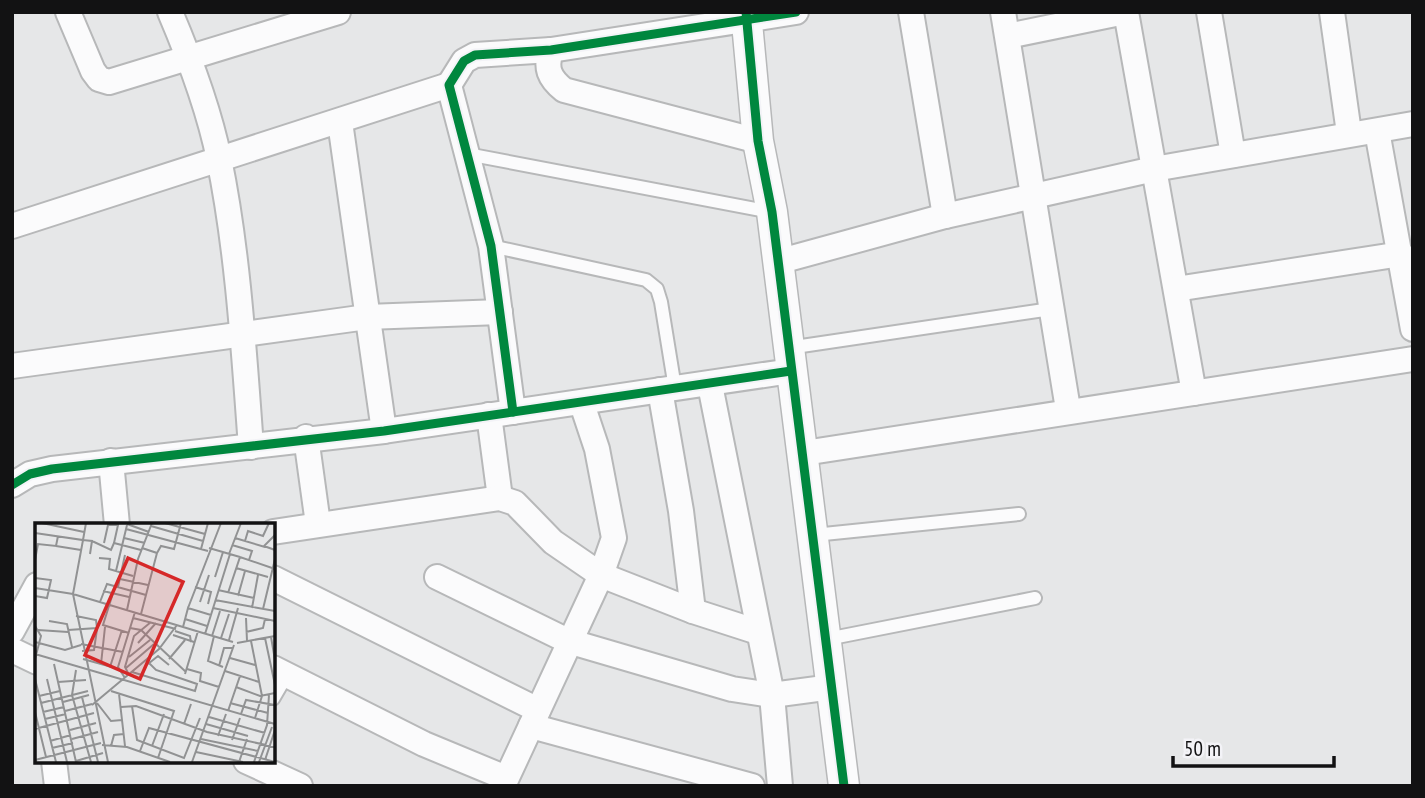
<svg xmlns="http://www.w3.org/2000/svg" width="1425" height="798" font-family="'PT Sans Narrow',sans-serif">
	<style>
		.lines { fill: none; stroke-linecap: round; stroke-linejoin: round }
		.service-casing { stroke: #b7b8b9; stroke-width: 16 }
		.minor-casing { stroke: #b7b8b9; stroke-width: 28 }
		.tertiary-casing { stroke: #b7b8b9; stroke-width: 33 }
		.service { stroke: #fbfbfc; stroke-width: 12 }
		.minor { stroke: #fbfbfc; stroke-width: 24 }
		.tertiary { stroke: #fbfbfc; stroke-width: 30 }
		.cycleway-casing { stroke: #f3f3f7; stroke-width: 13 }
		.cycleway { stroke: #00873e; stroke-width: 9 }
		.inset-road { fill: none; stroke: #919293; stroke-width: 2 }
		.view { fill: #d62828; fill-opacity: 0.15; stroke: #d62828; stroke-width: 3.5 }
		.inset-edge { fill: none; stroke: #121213; stroke-width: 3.5 }
	</style>
	<rect width="100%" height="100%" fill="#e6e7e8"/>
	<g class="lines">
		<g class="service-casing">
			<g id="service">
				<polyline points="467,154 771,212"/>
				<polyline points="491,246 646,280 657,289 661,302 675,388"/>
				<polyline points="788,348 1051,309"/>
				<polyline points="814,535 1019,514"/>
				<polyline points="827,639 1035,598"/>
				<polyline points="273,699 287,675"/>
			</g>
		</g>
		<g class="minor-casing">
			<g id="minor">
				<polyline points="68,12 93,71 99,79 109,82 338,12"/>
				<path d="M 170,12 C 190,59 209,109 219,159 C 238,251 244,353 251,447"/>
				<polyline points="911,12 945,216"/>
				<polyline points="1003,12 1068,409"/>
				<polyline points="1126,12 1194,393"/>
				<polyline points="1209,12 1233,155"/>
				<polyline points="1332,12 1349,133"/>
				<polyline points="1008,36 1125,12"/>
				<path d="M 551,50 C 545,68 549,78 564,90 L 758,141"/>
				<polyline points="340,122 384,431"/>
				<polyline points="1377,131 1413,329"/>
				<polyline points="12,226 449,85"/>
				<polyline points="777,262 945,216 1154,169 1413,124"/>
				<polyline points="1176,289 1401,254"/>
				<polyline points="12,366 367,317 500,312"/>
				<polyline points="710,385 772,695 780,786"/>
				<polyline points="660,390 681,511 693,611"/>
				<polyline points="513,412 491,246 449,85 464,61 475,55 551,50 796,12"/>
				<polyline points="489,415 500,498"/>
				<polyline points="306,437 318,524"/>
				<polyline points="804,453 1413,359"/>
				<polyline points="111,461 117,525"/>
				<polyline points="12,485 30,474 52,469 384,431 791,371"/>
				<polyline points="273,532 500,498 515,503 553,542 601,575 693,611 758,632"/>
				<polyline points="437,577 568,641 732,689 772,695 832,687"/>
				<polyline points="273,578 538,710"/>
				<polyline points="12,631 37,585"/>
				<polyline points="12,650 37,662"/>
				<polyline points="273,668 424,744 506,778"/>
				<polyline points="531,726 752,786"/>
				<polyline points="54,761 57,786"/>
				<polyline points="246,761 300,786"/>
				<polyline points="503,786 601,575 614,538 597,449 582,404"/>
			</g>
		</g>
		<g class="tertiary-casing">
			<polyline id="tertiary" points="746,12 758,141 772,212 844,786"/>
		</g>
		<use href="#service" class="service"/>
		<use href="#minor" class="minor"/>
		<use href="#tertiary" class="tertiary"/>
		<g class="cycleway-casing">
			<g id="cycleway">
				<polyline points="746,12 758,141 772,212 844,786"/>
				<polyline points="513,412 491,246 449,85 464,61 475,55 551,50 796,12"/>
				<polyline points="12,485 30,474 52,469 384,431 791,371"/>
			</g>
		</g>
		<use href="#cycleway" class="cycleway"/>
	</g>
	<g transform="translate(35 523)">
		<rect width="240" height="240" fill="#e6e7e8"/>
		<path class="inset-road" d="M 7,0 L 49,9M 130,0 L 170,11M 92,1 L 114,9M 116,3 L 168,18M 91,6 L 173,28M 0,10 L 48,17 L 51,0M 240,12 L 229,23 L 240,27M 89,15 L 110,20M 200,15 L 230,24M 57,18 L 76,27 L 79,20M 210,18 L 213,8 L 228,13 L 234,0M 69,20 L 73,2 L 83,2 L 79,20 L 106,27M 197,22 L 217,28 L 214,37M 21,23 L 46,27M 174,25 L 205,34M 166,26 L 173,0M 122,30 L 126,23 L 139,26 L 146,0M 55,31 L 57,18 L 48,17 L 38,71 L 73,239M 194,31 L 206,0M 64,35 L 75,36 L 74,46 L 98,53M 0,37 L 3,21 L 21,23 L 23,13M 201,45 L 233,54M 81,48 L 92,2M 180,54 L 188,29M 0,55 L 16,57 L 12,75 L 0,73M 85,56 L 113,62M 83,64 L 90,32M 160,64 L 176,69 L 173,81M 0,65 L 38,71 L 198,119M 183,67 L 219,75M 68,68 L 94,74M 78,70 L 68,102 L 94,110M 193,70 L 205,34 L 240,46M 203,73 L 210,48M 180,77 L 240,88M 65,79 L 72,61 L 111,72M 165,79 L 174,52M 153,85 L 186,0M 178,85 L 240,98M 217,85 L 223,52M 228,86 L 240,36M 92,87 L 103,36 L 117,0M 106,91 L 122,30 L 107,25M 98,95 L 141,106M 211,95 L 212,118M 150,96 L 172,103M 14,98 L 32,101 L 37,124M 0,103 L 6,113 L 0,136M 148,104 L 153,85 L 176,92M 95,105 L 106,107 L 151,149M 3,107 L 33,109M 33,107 L 62,105 L 61,97 L 41,93M 140,108 L 155,113 L 156,119M 211,109 L 228,105 L 230,96M 170,111 L 195,31M 138,112 L 159,119M 177,113 L 185,88M 179,113 L 173,138 L 188,144M 236,114 L 240,137M 186,115 L 194,91M 230,115 L 240,162M 194,117 L 203,85M 216,118 L 227,173 L 220,195M 0,119 L 30,127 L 46,122M 103,120 L 121,100M 202,120 L 240,113M 46,121 L 88,129M 47,128 L 59,127 L 62,106M 0,131 L 240,201M 94,134 L 115,117M 195,135 L 220,142M 48,136 L 84,146M 134,136 L 150,117M 19,141 L 41,239M 66,141 L 70,104M 113,141 L 123,133 L 134,142M 184,143 L 189,125 L 198,125M 75,144 L 87,107M 91,145 L 119,121M 152,146 L 166,150 L 165,158 L 184,164M 41,147 L 37,172 L 56,239M 190,148 L 224,159M 97,149 L 160,168 L 162,161 L 121,147 L 111,137M 150,151 L 163,108M 94,152 L 90,144 L 99,113 L 116,99M 90,155 L 83,144 L 100,89M 0,156 L 21,239M 12,156 L 32,239M 23,159 L 51,157M 201,164 L 225,173 L 240,170M 76,168 L 139,188 L 123,235M 84,171 L 90,223M 4,173 L 25,168M 47,174 L 63,239M 28,179 L 54,172M 6,180 L 53,168M 62,180 L 76,198 L 87,197M 195,180 L 233,190M 57,182 L 124,126 L 142,102M 97,183 L 102,217 L 149,235 L 165,195M 86,184 L 101,183 L 172,209 L 240,224M 30,188 L 57,181M 193,188 L 205,153M 0,189 L 11,234M 8,189 L 29,184M 206,191 L 211,177 L 240,182M 174,194 L 230,210M 10,196 L 31,191M 149,201 L 156,181M 171,201 L 213,213M 0,206 L 59,190M 35,207 L 61,200M 183,213 L 191,191M 37,216 L 63,209M 166,216 L 223,228M 197,217 L 205,195M 15,218 L 36,212M 67,222 L 92,224 L 135,239M 76,223 L 79,212 L 89,211M 117,223 L 129,191M 17,225 L 38,220M 105,228 L 114,205 L 240,239M 161,229 L 208,239M 0,237 L 66,220M 230,237 L 240,207M 41,238 L 68,230M 157,239 L 199,122M 204,239 L 212,216M 219,239 L 232,202 L 234,172M 224,239 L 237,204"/>
		<path class="view" d="M 93,35 L 148,59 L 105,156 L 50,132 Z"/>
		<rect width="240" height="240" class="inset-edge"/>
	</g>
	<rect width="1425" height="798" fill="none" stroke="#121213" stroke-width="28"/>
	<path d="M1173 756v10h161v-10" fill="none" stroke="#121213" stroke-width="3.5"/>
	<text x="1184" y="756" font-size="21" fill="#121213" stroke="#f3f3f7" stroke-width="5" paint-order="stroke">50 m</text>
</svg>
